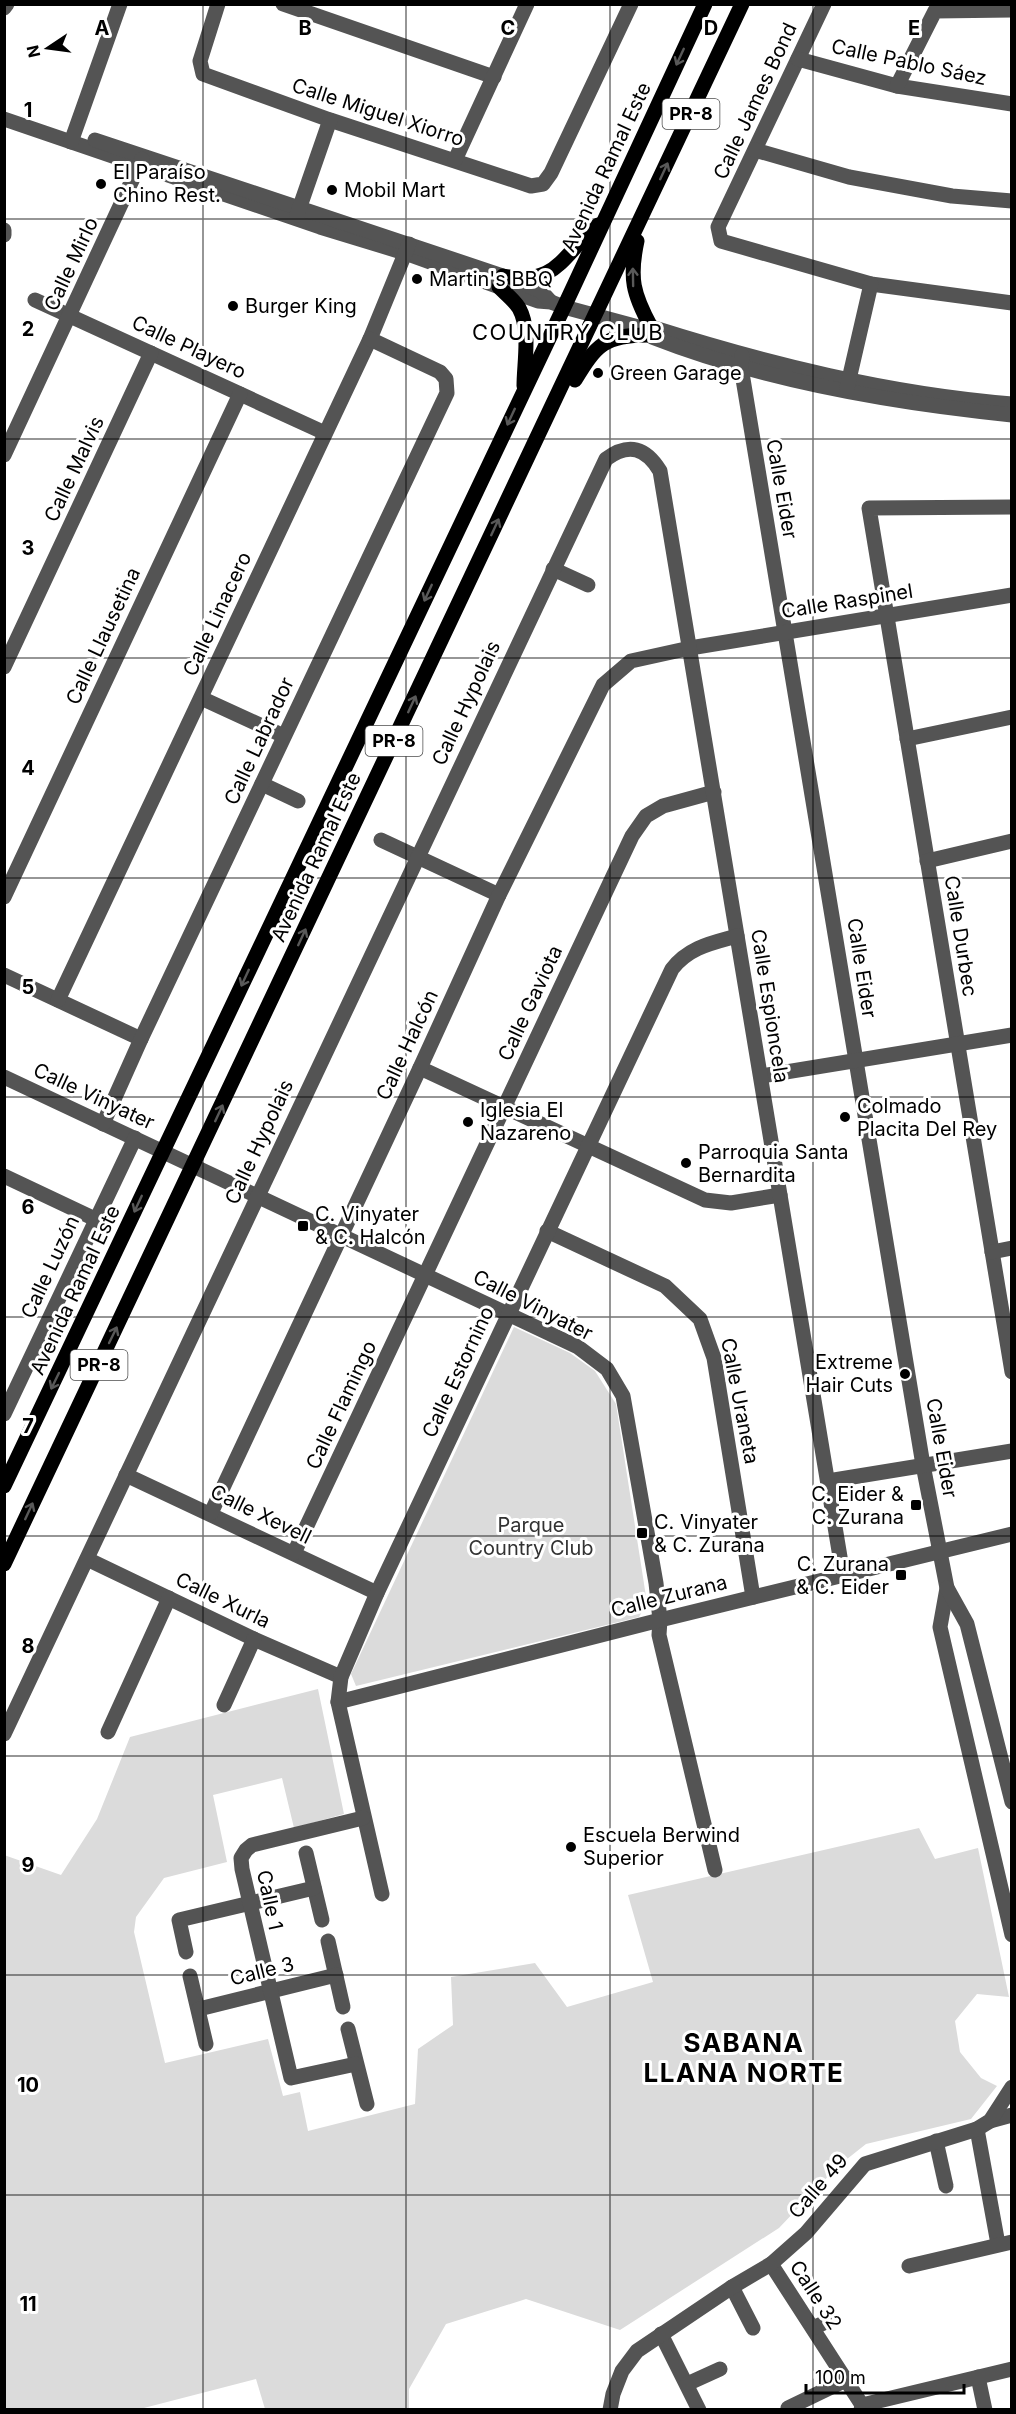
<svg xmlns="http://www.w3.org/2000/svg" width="1016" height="2414" font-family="Inter,sans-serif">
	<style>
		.green { fill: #dbdbdb }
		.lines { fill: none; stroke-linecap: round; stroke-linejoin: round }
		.minor { stroke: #545454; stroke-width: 15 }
		.major { stroke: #000; stroke-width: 15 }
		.oneway { stroke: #595959 }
		.grid { fill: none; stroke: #000; stroke-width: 1.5; stroke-opacity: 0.55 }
		.poi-dot { fill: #000; stroke: #fff; stroke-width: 2 }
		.labels { text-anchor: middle; stroke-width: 6; stroke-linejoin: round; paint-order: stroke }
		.shield { fill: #fff; stroke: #4c4c4c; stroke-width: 1.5 }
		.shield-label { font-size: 18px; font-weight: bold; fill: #000 }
		.street-label { font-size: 20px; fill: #000; stroke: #fff }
		.poi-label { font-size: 20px; fill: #000; stroke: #fff; text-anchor: start }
		.park-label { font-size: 20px; fill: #323232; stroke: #fff }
		.quarter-label { font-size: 22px; letter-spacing: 1.5px; fill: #000; stroke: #fff }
		.district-label { font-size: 26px; font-weight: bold; letter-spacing: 1.5px; fill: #000; stroke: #fff }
		.grid-label { font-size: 20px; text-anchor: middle; font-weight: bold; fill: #000; stroke: #fff; stroke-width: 6; stroke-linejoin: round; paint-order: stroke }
	</style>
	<rect width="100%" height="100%" fill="#fff"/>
	<g class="green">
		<polygon points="514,1327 570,1353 595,1371 616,1404 647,1603 639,1617 356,1686 351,1674"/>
		<polygon points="318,1689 344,1814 294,1828 282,1778 213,1795 227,1862 164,1878 136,1917 134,1932 165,2063 268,2039 283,2096 300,2092 308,2131 415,2104 418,2049 453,2025 451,1977 535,1963 567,2007 653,1982 628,1895 919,1828 935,1859 978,1848 1009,1997 977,1994 955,2021 960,2052 981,2078 997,2086 971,2119 866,2144 837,2167 779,2228 620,2330 526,2299 446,2324 409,2389 409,2409 265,2409 256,2379 140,2409 5,2409 4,1855 61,1875 97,1819 130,1737"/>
	</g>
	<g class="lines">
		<g class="minor">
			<polyline points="218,4 200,61 203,74 330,120 531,186 543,184 551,173 631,4"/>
			<polyline points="283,4 494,77"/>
			<polyline points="824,4 718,227 721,241 871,284 1012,303"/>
			<polyline points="4,8 7,4"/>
			<polyline points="798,59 897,86 1012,104"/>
			<polyline points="897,86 935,11 1012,10"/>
			<path d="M 4,119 L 320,227 L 405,253 L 538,301 L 551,302 L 564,307 L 642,328 L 651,327 C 768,364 888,394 1012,404"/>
			<polyline points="95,140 503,276 541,291 551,302"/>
			<polyline points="71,142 120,4"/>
			<polyline points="755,150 849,177 952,196 1012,201"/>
			<polyline points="455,160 527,4"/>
			<polyline points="297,215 330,120"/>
			<polyline points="4,230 4,235"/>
			<polyline points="35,300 325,433"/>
			<path d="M 652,337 C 764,381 892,403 1012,415"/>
			<polyline points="742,355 741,367 923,1465 947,1588 940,1627 1012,1935"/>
			<polyline points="847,388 871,284"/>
			<polyline points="4,455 142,159"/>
			<polyline points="1012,507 869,508 1012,1372"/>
			<polyline points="553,569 588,585"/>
			<polyline points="4,667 151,353"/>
			<polyline points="201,698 284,736"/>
			<polyline points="907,739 1012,717"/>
			<polyline points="262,784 298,801"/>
			<polyline points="381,840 499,895"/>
			<polyline points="927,861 1012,841"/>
			<polyline points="4,897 240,394"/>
			<polyline points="4,975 141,1039"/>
			<polyline points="58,1000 370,339 409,244"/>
			<polyline points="420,1068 705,1200 731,1203 780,1195"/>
			<polyline points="761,1076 1012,1035"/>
			<polyline points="4,1077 578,1347 607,1369 623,1396 656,1583 660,1620 659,1635 715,1870"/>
			<polyline points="103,1124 141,1039 447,393 446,379 440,372 370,339"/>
			<polyline points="4,1176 95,1219"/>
			<polyline points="547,1231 665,1286 700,1319 714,1358 753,1597"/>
			<polyline points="992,1252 1012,1248"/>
			<polyline points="4,1414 135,1138"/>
			<polyline points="126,1475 377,1593"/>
			<polyline points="828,1481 1012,1451"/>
			<polyline points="211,1513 420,1068 499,895 603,685 631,661 690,648 1012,595"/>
			<polyline points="294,1553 632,836 646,816 663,806 714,792"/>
			<polyline points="87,1559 254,1639 341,1677"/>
			<polyline points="947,1588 967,1624 1012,1802"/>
			<polyline points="338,1702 660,1620 1012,1534"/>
			<polyline points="224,1705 254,1639"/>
			<polyline points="108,1732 169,1598"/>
			<path d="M 4,1734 L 606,459 C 629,442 646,448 660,471 L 843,1575"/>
			<polyline points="306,1853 322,1920"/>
			<path d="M 382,1894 L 338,1702 L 341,1677 L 377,1593 L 672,969 C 689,947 712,943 737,936"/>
			<polyline points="328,1941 343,2007"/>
			<polyline points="186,1952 179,1920 314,1888"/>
			<polyline points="190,1976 206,2044"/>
			<polyline points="199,2009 336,1975"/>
			<polyline points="348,2029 367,2104"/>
			<polyline points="356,2064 291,2078 242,1869 241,1858 246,1850 252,1845 363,1818"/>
			<polyline points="990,2121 1012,2115"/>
			<polyline points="977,2129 998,2244"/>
			<polyline points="936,2141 946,2186"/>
			<polyline points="771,2264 862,2405 861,2410"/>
			<polyline points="909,2266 1012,2242"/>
			<polyline points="732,2287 753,2328"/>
			<polyline points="813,2328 828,2321"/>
			<polyline points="661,2334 699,2410"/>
			<polyline points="978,2377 985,2410"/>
			<polyline points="687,2384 720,2369"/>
			<polyline points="862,2405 1012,2369"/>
			<polyline points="788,2408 846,2380"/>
			<polyline points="610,2410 613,2394 622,2371 637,2351 732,2287 771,2264 806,2233 865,2164 977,2129 990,2121 1012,2087"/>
		</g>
		<g class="major">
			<path d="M 637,241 C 629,278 633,294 651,327"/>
			<path d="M 503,276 C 558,287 562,254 598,225"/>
			<path d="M 499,287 C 506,294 514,300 519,308 C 531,330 524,362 524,386"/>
			<path d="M 575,380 C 596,345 605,335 647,335"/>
			<polyline points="4,1486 564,307 705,4"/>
			<polyline points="4,1564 742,4"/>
		</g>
	</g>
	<defs><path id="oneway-shaft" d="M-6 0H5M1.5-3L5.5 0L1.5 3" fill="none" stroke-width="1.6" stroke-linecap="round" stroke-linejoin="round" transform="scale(1.5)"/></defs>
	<g class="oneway">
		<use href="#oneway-shaft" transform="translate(680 57) rotate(115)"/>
		<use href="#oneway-shaft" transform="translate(664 171) rotate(-65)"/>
		<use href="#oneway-shaft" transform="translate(633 277) rotate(-91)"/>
		<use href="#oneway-shaft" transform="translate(511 417) rotate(115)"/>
		<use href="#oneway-shaft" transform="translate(495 527) rotate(-65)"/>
		<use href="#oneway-shaft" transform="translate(428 593) rotate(115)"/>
		<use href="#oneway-shaft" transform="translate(412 704) rotate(-65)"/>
		<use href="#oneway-shaft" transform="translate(302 937) rotate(-65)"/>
		<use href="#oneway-shaft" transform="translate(245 978) rotate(115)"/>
		<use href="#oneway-shaft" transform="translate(219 1113) rotate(-65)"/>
		<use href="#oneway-shaft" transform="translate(138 1204) rotate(115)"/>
		<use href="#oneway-shaft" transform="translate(113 1335) rotate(-64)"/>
		<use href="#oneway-shaft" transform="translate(55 1381) rotate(116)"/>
		<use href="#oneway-shaft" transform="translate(29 1511) rotate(-65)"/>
	</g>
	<path class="grid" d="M 203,4 L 203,2410M 406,4 L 406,2410M 610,4 L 610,2410M 813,4 L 813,2410M 4,219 L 1012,219M 4,439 L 1012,439M 4,658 L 1012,658M 4,878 L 1012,878M 4,1097 L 1012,1097M 4,1317 L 1012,1317M 4,1536 L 1012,1536M 4,1756 L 1012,1756M 4,1975 L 1012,1975M 4,2195 L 1012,2195"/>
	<g class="poi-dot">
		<circle cx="101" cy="184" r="6"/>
		<circle cx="332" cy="190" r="6"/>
		<circle cx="417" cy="279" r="6"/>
		<circle cx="233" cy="306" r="6"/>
		<circle cx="598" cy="373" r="6"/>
		<circle cx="845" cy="1117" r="6"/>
		<circle cx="468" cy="1122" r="6"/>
		<circle cx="686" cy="1163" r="6"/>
		<rect x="297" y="1220" width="12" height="12" rx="3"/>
		<circle cx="905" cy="1374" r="6"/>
		<rect x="910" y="1499" width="12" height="12" rx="3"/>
		<rect x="636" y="1527" width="12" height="12" rx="3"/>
		<rect x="895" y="1569" width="12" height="12" rx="3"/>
		<circle cx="571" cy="1847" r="6"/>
	</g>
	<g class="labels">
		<g class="shield">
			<rect x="662.5" y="99" width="57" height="30" rx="4.5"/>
			<rect x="365.5" y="726" width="57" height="30" rx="4.5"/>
			<rect x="70.5" y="1350" width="57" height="30" rx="4.5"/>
		</g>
		<g class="shield-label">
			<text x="691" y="120">PR-8</text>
			<text x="394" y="747">PR-8</text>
			<text x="99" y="1371">PR-8</text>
		</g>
		<g class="street-label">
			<text transform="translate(909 62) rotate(12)" y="7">Calle Pablo Sáez</text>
			<text transform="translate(755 101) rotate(-65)" y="7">Calle James Bond</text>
			<text transform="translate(378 112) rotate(18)" y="7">Calle Miguel Xiorro</text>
			<text transform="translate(606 167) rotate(-65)" y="7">Avenida Ramal Este</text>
			<text transform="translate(71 264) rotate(-65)" y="7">Calle Mirlo</text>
			<text transform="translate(189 347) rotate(25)" y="7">Calle Playero</text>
			<text transform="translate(74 469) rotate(-65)" y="7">Calle Malvis</text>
			<text transform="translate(782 489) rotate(80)" y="7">Calle Eider</text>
			<text transform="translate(847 601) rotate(-9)" y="7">Calle Raspinel</text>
			<text transform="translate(217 614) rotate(-65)" y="7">Calle Linacero</text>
			<text transform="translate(103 636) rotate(-65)" y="7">Calle Llausetina</text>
			<text transform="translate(466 703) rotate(-65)" y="7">Calle Hypolais</text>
			<text transform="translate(259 741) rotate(-65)" y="7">Calle Labrador</text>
			<text transform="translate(316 857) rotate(-65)" y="7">Avenida Ramal Este</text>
			<text transform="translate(961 936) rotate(81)" y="7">Calle Durbec</text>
			<text transform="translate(862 968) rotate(81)" y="7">Calle Eider</text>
			<text transform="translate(530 1003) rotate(-65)" y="7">Calle Gaviota</text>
			<text transform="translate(770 1006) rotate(81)" y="7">Calle Espioncela</text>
			<text transform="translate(407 1045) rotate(-65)" y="7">Calle Halcón</text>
			<text transform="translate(94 1096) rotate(25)" y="7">Calle Vinyater</text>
			<text transform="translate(259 1142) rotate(-65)" y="7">Calle Hypolais</text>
			<text transform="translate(50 1267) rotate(-65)" y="7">Calle Luzón</text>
			<text transform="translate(75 1290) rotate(-65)" y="7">Avenida Ramal Este</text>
			<text transform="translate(533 1305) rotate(27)" y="7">Calle Vinyater</text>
			<text transform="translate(458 1372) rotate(-65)" y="7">Calle Estornino</text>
			<text transform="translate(740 1401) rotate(79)" y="7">Calle Uraneta</text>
			<text transform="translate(341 1405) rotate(-65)" y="7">Calle Flamingo</text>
			<text transform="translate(942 1448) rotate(80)" y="7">Calle Eider</text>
			<text transform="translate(261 1514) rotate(26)" y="7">Calle Xevell</text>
			<text transform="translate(669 1596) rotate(-14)" y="7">Calle Zurana</text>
			<text transform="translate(223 1600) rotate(26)" y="7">Calle Xurla</text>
			<text transform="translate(270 1900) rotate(78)" y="7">Calle 1</text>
			<text transform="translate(262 1971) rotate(-14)" y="7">Calle 3</text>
			<text transform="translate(818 2186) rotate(-49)" y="7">Calle 49</text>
			<text transform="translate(816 2295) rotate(57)" y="7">Calle 32</text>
		</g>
		<g class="poi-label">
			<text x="113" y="179">El Paraíso<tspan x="113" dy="23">Chino Rest.</tspan></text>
			<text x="344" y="197">Mobil Mart</text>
			<text x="429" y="286">Martin's BBQ</text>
			<text x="245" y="313">Burger King</text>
			<text x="610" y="380">Green Garage</text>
			<text x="857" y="1113">Colmado<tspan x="857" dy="23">Placita Del Rey</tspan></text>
			<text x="480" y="1117">Iglesia El<tspan x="480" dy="23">Nazareno</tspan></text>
			<text x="698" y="1159">Parroquia Santa<tspan x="698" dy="23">Bernardita</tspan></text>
			<text x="315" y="1221">C. Vinyater<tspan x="315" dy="23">&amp; C. Halcón</tspan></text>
			<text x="893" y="1369" text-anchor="end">Extreme<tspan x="893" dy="23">Hair Cuts</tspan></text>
			<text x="904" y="1501" text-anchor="end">C. Eider &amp;<tspan x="904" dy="23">C. Zurana</tspan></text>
			<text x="654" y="1529">C. Vinyater<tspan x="654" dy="23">&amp; C. Zurana</tspan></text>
			<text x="889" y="1571" text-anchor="end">C. Zurana<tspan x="889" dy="23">&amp; C. Eider</tspan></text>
			<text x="583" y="1842">Escuela Berwind<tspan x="583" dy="23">Superior</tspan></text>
		</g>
		<g class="park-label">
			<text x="531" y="1532">Parque<tspan x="531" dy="23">Country Club</tspan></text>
		</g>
		<g class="quarter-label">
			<text x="568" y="340">COUNTRY CLUB</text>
		</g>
		<g class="district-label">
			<text x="744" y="2052">SABANA<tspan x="744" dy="30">LLANA NORTE</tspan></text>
		</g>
	</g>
	<g class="grid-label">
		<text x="102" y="35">A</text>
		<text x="305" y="35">B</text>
		<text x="508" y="35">C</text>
		<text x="711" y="35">D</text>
		<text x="914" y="35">E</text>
		<text x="28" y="117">1</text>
		<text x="28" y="336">2</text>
		<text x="28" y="555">3</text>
		<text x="28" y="775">4</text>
		<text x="28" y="994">5</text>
		<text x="28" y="1214">6</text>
		<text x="28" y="1433">7</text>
		<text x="28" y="1653">8</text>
		<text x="28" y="1872">9</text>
		<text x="28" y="2092">10</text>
		<text x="28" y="2311">11</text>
	</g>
	<rect width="1016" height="2414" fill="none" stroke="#000000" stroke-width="12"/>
	<g transform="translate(48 48) rotate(257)" stroke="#ffffff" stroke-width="4.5" paint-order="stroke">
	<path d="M0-4.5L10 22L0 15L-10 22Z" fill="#000000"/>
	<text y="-9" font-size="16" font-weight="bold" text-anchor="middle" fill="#000000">N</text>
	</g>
	<path d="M806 2384v9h158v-9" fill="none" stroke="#000000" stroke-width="3"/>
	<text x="815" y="2384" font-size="18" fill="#000000" stroke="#ffffff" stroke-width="4.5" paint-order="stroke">100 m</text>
</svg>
